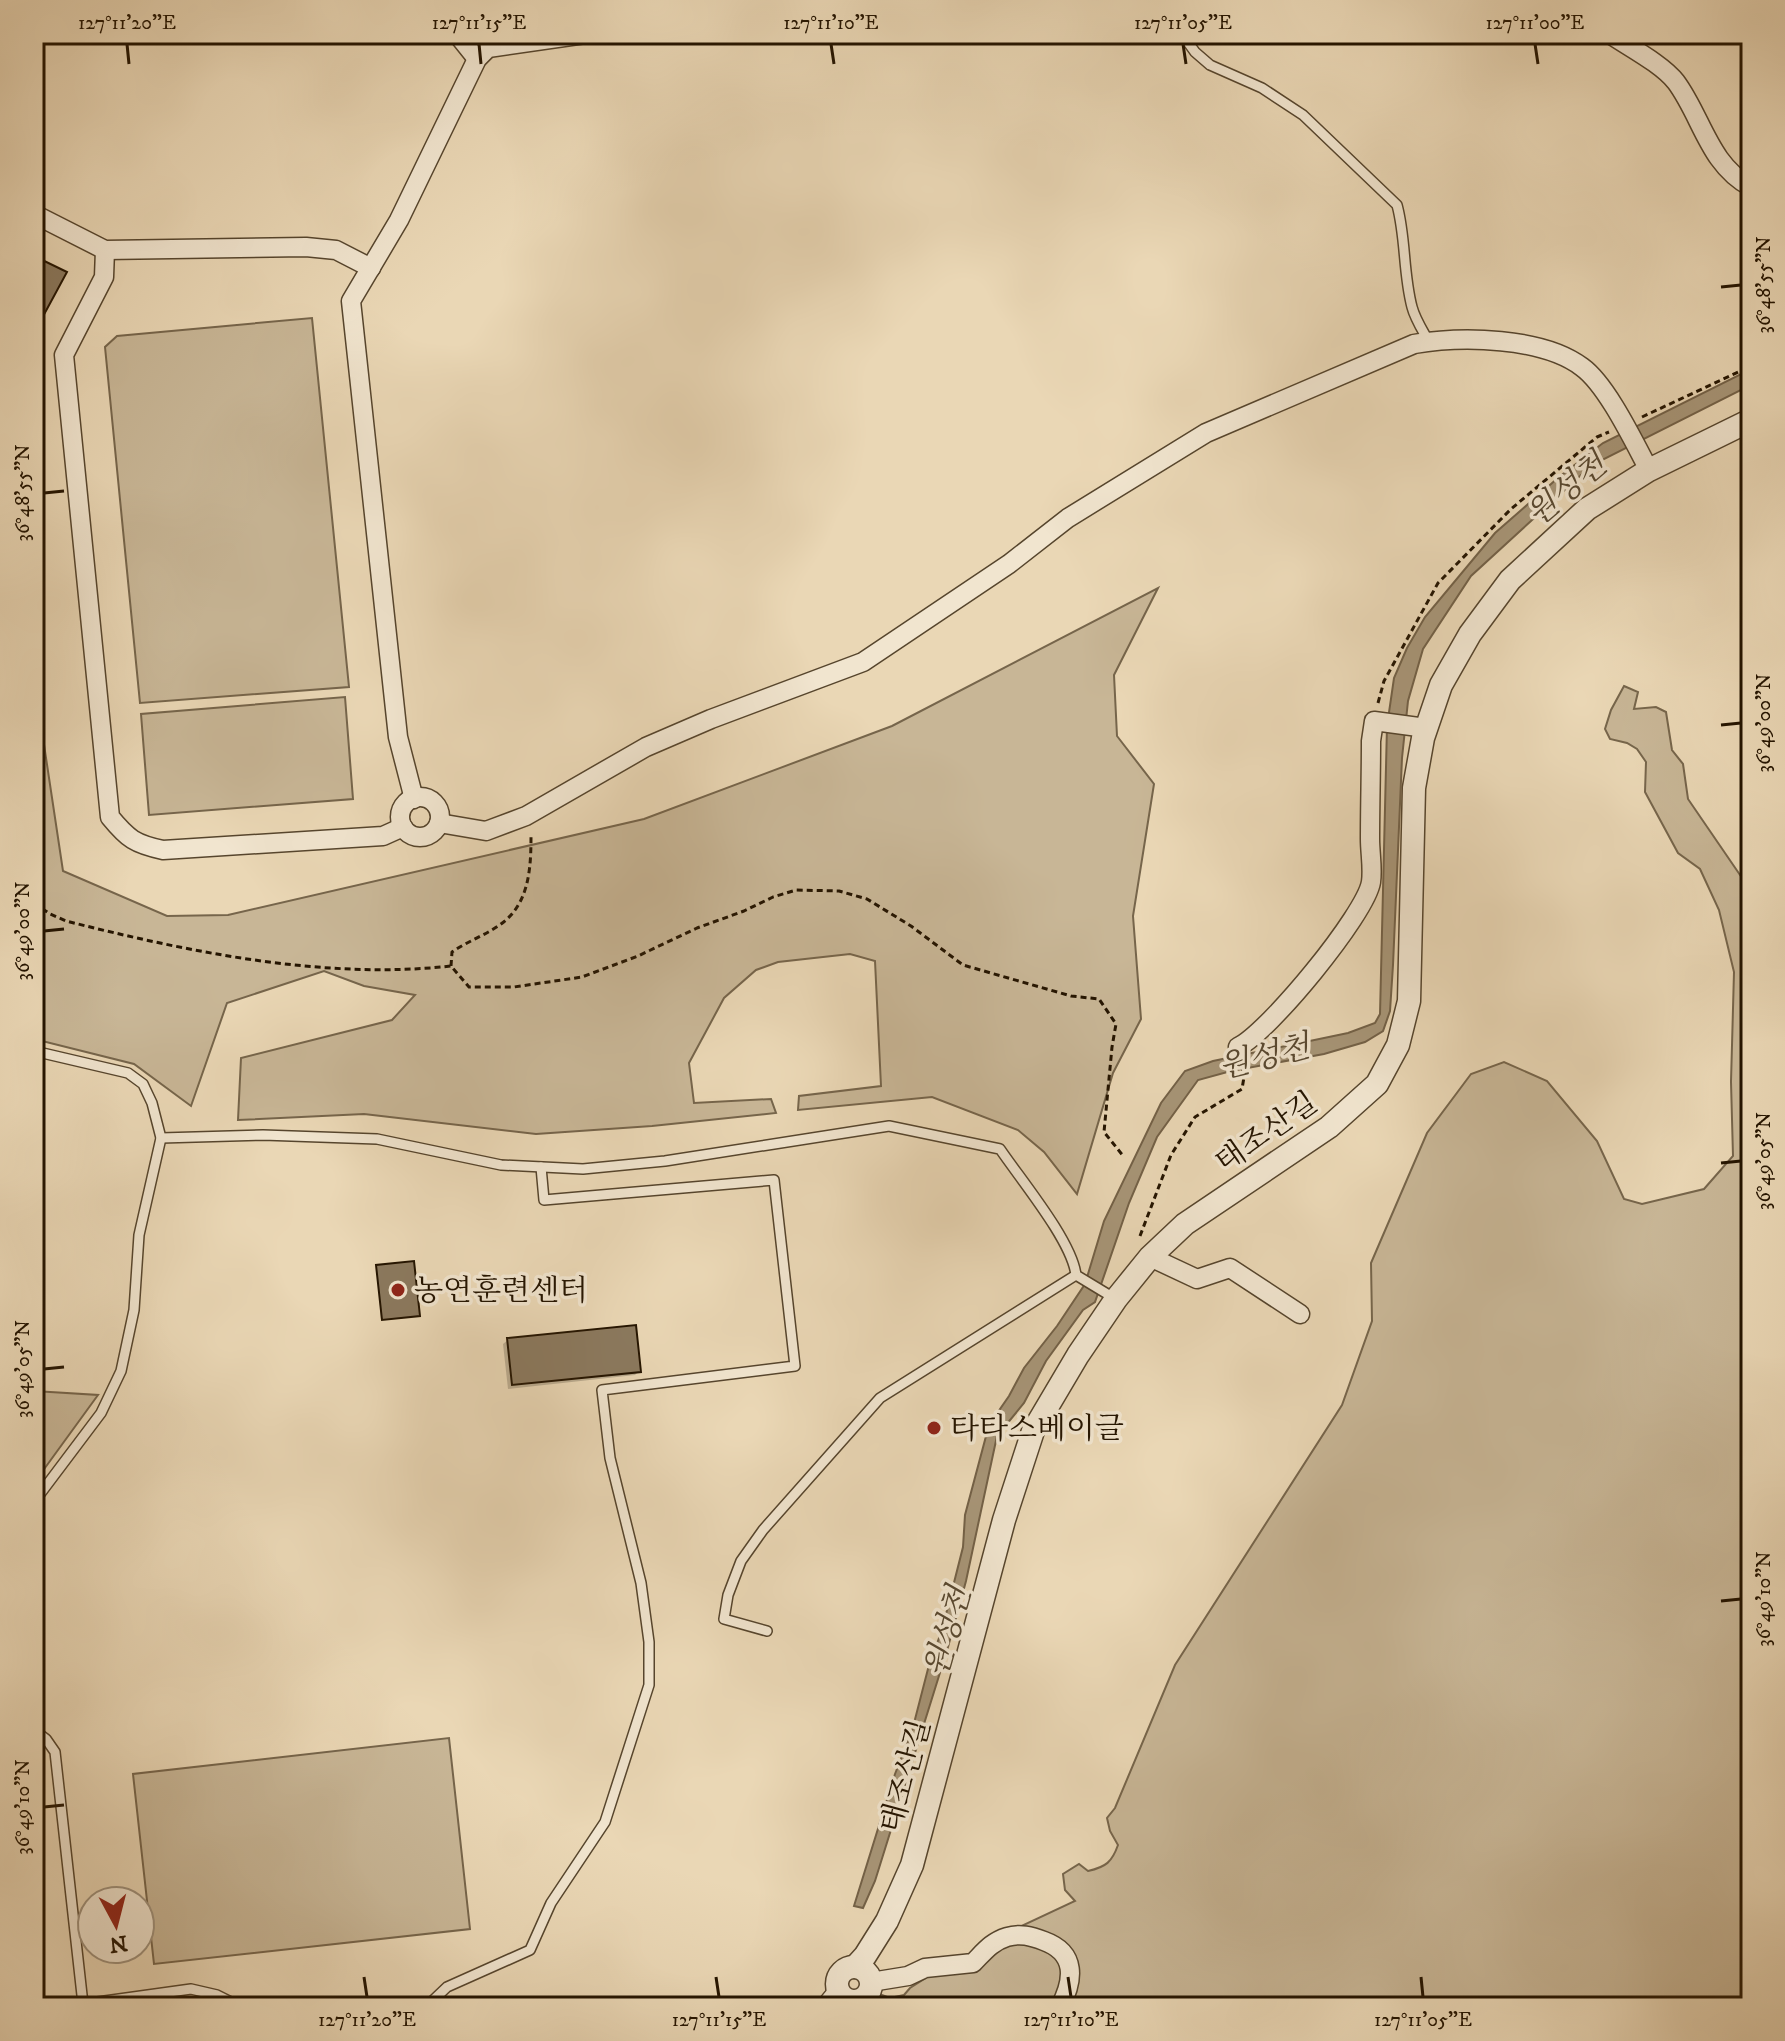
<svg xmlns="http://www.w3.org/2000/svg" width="1785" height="2041" font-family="'IM FELL DW Pica','Noto Serif KR',serif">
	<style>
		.green { fill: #c8b696; stroke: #76654b; stroke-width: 2 }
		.water { fill: #a79577; stroke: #736147; stroke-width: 2 }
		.shadow { fill: #0003 }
		.building { fill: #8b795e; stroke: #241400; stroke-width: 2 }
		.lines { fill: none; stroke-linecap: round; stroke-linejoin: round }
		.service-casing { stroke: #56452d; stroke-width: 12 }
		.minor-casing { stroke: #56452d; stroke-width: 21 }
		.tertiary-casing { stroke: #56452d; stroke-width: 25 }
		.path { stroke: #241400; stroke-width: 3; stroke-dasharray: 6 4; stroke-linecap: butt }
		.service { stroke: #f1e5cf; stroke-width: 9 }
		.minor { stroke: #f1e5cf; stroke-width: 18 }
		.tertiary { stroke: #f1e5cf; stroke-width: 22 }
		.ticks { fill: none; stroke: #241400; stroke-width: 3 }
		.poi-dot { fill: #8f2418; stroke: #f1e5cf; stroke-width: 3 }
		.labels { text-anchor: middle; stroke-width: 7; stroke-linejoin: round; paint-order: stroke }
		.street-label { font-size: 30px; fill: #241400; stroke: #f1e5cf }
		.poi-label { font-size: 30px; fill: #241400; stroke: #f1e5cf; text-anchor: start }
		.water-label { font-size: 32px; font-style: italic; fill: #584830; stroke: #f1e5cf }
		.neatline { fill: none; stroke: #241400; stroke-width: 3 }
		.ticks-label { font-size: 20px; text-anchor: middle; fill: #241400 }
	</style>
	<rect width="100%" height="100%" fill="#ead7b5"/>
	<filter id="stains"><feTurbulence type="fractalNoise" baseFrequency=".0025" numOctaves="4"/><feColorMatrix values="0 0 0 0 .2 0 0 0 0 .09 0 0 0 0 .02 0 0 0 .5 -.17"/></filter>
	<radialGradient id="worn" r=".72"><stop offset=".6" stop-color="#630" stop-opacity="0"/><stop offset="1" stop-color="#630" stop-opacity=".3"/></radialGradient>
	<g class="green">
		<polygon points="312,318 349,687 140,703 105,347 117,336"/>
		<polygon points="1158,588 1114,675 1117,736 1154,784 1133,916 1141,1019 1113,1073 1077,1194 1044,1152 1018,1130 932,1097 798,1110 799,1096 881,1086 875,961 850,954 778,962 756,970 724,998 689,1063 694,1103 771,1099 776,1113 652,1126 536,1134 364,1114 238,1120 241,1058 392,1020 415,995 364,986 324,971 227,1003 191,1106 134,1064 34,1039 34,678 63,871 167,916 228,915 644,819 892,726"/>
		<path d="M 1624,686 L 1638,692 L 1634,709 L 1656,707 L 1666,712 L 1672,750 L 1683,764 L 1688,799 L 1751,891 L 1751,2007 L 871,2007 L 874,1992 L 890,1998 L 904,1995 L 910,1988 L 929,1976 L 964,1972 L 1017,1928 L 1075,1901 L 1065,1890 L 1063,1874 L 1079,1864 L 1088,1871 C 1106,1867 1112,1862 1118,1845 L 1110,1831 L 1107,1818 L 1115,1808 L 1175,1665 L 1342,1405 L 1372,1321 L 1371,1263 L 1427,1133 L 1471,1074 L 1504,1062 L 1547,1081 L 1597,1141 L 1624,1199 L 1642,1204 L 1704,1189 L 1733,1156 L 1731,1082 L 1734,972 L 1719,910 L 1700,869 L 1678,853 L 1645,792 L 1646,762 L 1637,749 L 1627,743 L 1610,739 L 1605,729 L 1611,710 Z"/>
		<polygon points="345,697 353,799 149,815 141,714"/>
		<polygon points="34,1391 98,1395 34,1483"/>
		<polygon points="449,1738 470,1929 154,1964 133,1774"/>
	</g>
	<polygon class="water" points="1751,369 1751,385 1592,465 1471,576 1423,649 1408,701 1402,758 1393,965 1390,1011 1383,1031 1365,1042 1324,1054 1231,1071 1198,1080 1157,1137 1129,1203 1095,1302 1083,1310 1046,1361 1024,1403 997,1436 966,1581 948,1647 875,1881 863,1908 854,1906 895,1774 912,1731 929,1665 942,1630 963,1547 965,1515 989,1425 1009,1396 1024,1368 1057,1326 1085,1284 1104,1221 1161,1103 1185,1071 1213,1061 1348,1033 1375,1023 1380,1014 1387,726 1394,678 1407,648 1425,617 1495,533 1559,477 1603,443"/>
	<g class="shadow">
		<polygon points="377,1267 418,1315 416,1316 381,1320"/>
		<polygon points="508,1340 639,1371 635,1375 508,1389 503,1344"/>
	</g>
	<g class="building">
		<polygon points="34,256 67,272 34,333"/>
		<polygon points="414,1261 420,1316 382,1320 376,1265"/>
		<polygon points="636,1325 641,1372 512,1385 507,1338"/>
	</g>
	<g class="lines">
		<g class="service-casing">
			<g id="service">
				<path d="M 1182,34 L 1195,52 L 1210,65 L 1262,88 L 1303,115 L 1397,205 C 1406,238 1403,273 1412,307 C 1415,319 1423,331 1429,342"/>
				<polyline points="34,1051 128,1073 143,1084 152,1103 161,1138 139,1235 134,1310 121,1371 101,1413 34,1502"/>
				<path d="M 161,1138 L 263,1135 L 377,1139 L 501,1165 L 583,1169 L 665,1161 L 889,1126 L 1000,1149 C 1021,1180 1072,1241 1076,1275 L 1114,1298"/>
				<polyline points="767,1631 724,1619 728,1595 741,1561 763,1530 880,1398 1076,1275"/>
				<polyline points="34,1730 46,1739 55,1752 83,2004 191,1989 217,1995 241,2007"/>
				<polyline points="426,2007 447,1987 530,1950 551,1903 605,1822 649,1685 649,1642 641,1583 610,1458 602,1390 795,1366 774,1180 544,1200 541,1167"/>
			</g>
		</g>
		<g class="minor-casing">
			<g id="minor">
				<polyline points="457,34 477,59"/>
				<path d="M 1610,34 C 1629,47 1662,64 1676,82 C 1702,117 1709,165 1751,187"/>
				<polyline points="34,214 105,250 306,247 336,250 371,268"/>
				<path d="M 105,250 L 104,277 L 64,355 L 110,817 C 128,839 135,844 163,850 L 383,836 L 403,827"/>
				<circle cx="420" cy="817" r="20"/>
				<polyline points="414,799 398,737 351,301 399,220 477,59 488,48 585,34"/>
				<path d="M 439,823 L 486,831 L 526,816 L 646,747 L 711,719 L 863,662 L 1009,564 L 1068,518 L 1206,433 L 1414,344 C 1462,336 1542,337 1582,367 C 1607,385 1634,442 1649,470"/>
				<path d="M 1238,1047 C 1268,1033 1366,914 1371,882 C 1373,868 1370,853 1370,839 C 1370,806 1371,774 1371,741 L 1374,721 L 1426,728"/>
				<polyline points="1150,1257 1197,1279 1230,1268 1300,1314"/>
				<path d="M 871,1982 L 908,1976 L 925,1968 L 973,1963 C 984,1952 991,1942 1007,1937 C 1020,1933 1031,1936 1044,1941 C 1077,1953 1074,1980 1060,2007"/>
				<polyline points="825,2007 838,1991"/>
			</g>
		</g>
		<g class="tertiary-casing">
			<g id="tertiary">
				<circle cx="854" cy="1984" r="17"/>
				<polyline points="855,1967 865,1956 887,1921 912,1865 1004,1520 1033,1431 1078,1355 1116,1299 1150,1257 1185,1224 1329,1127 1377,1084 1398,1045 1409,1001 1414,788 1423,738 1441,685 1470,634 1510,580 1587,509 1649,470 1751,420"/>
			</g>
		</g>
		<g class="path">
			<polyline points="1642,417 1751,366"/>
			<polyline points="1378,703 1384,681 1438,583 1511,509 1597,437 1609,432"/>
			<path d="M 34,903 L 50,914 L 66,921 C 189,952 324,980 451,966 L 469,987 L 514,987 L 582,977 L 638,956 L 697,928 L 744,911 L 773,897 L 796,890 L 839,891 L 867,899 L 911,926 L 963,965 L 1071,996 L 1099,999 L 1116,1024 L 1112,1047 L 1104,1132 L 1124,1157"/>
			<path d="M 451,966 L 452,952 C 469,940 492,933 507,919 C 530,898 531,864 531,835"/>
			<polyline points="1140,1236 1171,1155 1195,1117 1242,1089 1244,1077 1242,1064"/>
		</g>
		<use href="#service" class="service"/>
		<use href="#minor" class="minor"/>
		<use href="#tertiary" class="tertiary"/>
	</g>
	<path class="ticks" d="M 127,44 L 129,64M 479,44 L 481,64M 831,44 L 834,64M 1183,44 L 1186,64M 1535,44 L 1538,64M 1721,287 L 1741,285M 44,493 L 64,491M 1721,725 L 1741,723M 44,931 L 64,929M 1721,1163 L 1741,1161M 44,1369 L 64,1367M 1721,1601 L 1741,1599M 44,1807 L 64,1805M 364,1977 L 367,1997M 716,1977 L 719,1997M 1068,1977 L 1071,1997M 1421,1977 L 1423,1997"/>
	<g class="poi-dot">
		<circle cx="398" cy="1290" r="8"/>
		<circle cx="934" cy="1428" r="8"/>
	</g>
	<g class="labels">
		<g class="street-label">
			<text transform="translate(1266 1132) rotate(-35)" y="10">태조산길</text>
			<text transform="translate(905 1776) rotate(-75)" y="10">태조산길</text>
		</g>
		<g class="poi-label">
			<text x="414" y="1300">농연훈련센터</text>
			<text x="950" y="1438">타타스베이글</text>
		</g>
		<g class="water-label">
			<text transform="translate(1566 489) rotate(-40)" y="11">원성천</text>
			<text transform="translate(1264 1056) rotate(-14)" y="11">원성천</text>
			<text transform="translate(947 1632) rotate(-74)" y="11">원성천</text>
		</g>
	</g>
	<rect width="1785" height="2041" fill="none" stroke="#ead7b5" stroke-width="88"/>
	<g transform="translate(116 1925) rotate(173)"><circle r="38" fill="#f1e5cf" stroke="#9f917c" stroke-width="2"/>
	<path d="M0-6L14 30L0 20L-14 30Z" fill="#8f2418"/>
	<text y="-12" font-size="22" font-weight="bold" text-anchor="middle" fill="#241400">N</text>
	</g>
	<rect x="44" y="44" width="1697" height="1953" class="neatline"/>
	<g class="ticks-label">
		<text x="127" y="29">127°11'20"E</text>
		<text x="479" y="29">127°11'15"E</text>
		<text x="831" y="29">127°11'10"E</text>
		<text x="1183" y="29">127°11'05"E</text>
		<text x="1535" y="29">127°11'00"E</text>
		<text transform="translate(1763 285) rotate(-90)" y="7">36°48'55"N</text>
		<text transform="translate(22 493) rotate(-90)" y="7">36°48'55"N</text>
		<text transform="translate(1763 723) rotate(-90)" y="7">36°49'00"N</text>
		<text transform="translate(22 931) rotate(-90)" y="7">36°49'00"N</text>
		<text transform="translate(1763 1161) rotate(-90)" y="7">36°49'05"N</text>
		<text transform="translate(22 1369) rotate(-90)" y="7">36°49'05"N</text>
		<text transform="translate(1763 1599) rotate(-90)" y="7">36°49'10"N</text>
		<text transform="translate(22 1807) rotate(-90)" y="7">36°49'10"N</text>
		<text x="367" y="2026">127°11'20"E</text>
		<text x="719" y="2026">127°11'15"E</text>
		<text x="1071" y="2026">127°11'10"E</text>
		<text x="1423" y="2026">127°11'05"E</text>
	</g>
	<rect width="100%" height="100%" filter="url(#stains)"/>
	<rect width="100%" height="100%" fill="url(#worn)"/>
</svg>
